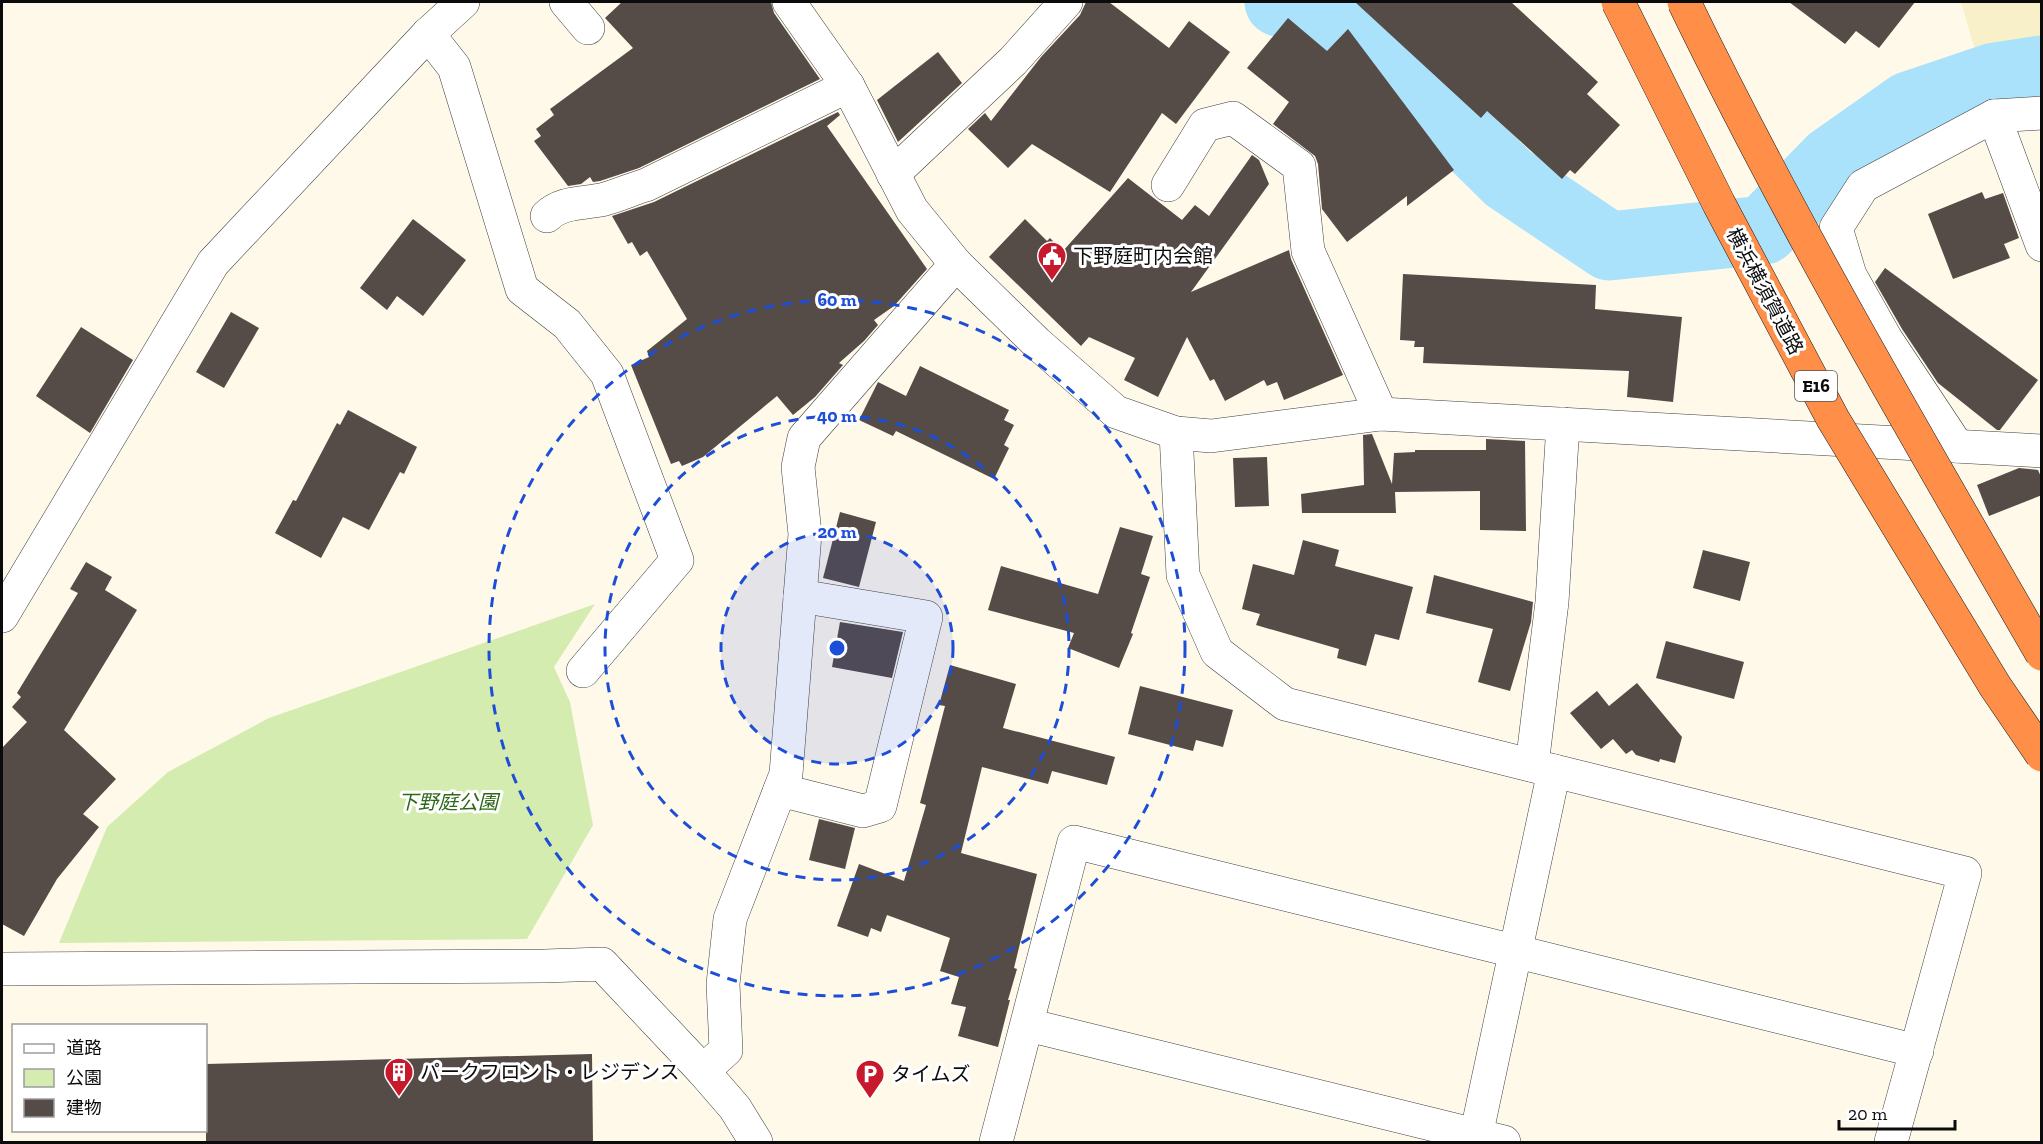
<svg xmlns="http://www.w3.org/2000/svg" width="2043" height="1144" font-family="'Zilla Slab','Noto Sans JP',serif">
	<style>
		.farmland { fill: #f7f0c8 }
		.green { fill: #d4ecb0 }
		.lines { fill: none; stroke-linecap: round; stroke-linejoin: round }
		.river { stroke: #aae2fb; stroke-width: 69 }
		.building { fill: #554b47 }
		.minor-casing { stroke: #3e3e3e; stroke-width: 34 }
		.minor { stroke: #fff; stroke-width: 33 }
		.highway-bridge-casing { stroke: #1c1c1c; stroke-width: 34; stroke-linecap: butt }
		.highway-bridge { stroke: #ff8f48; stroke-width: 33 }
		.ring { fill: none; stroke: #1d4ed8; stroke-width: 3; stroke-dasharray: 10 8 }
		.labels { text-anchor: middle; stroke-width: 6; stroke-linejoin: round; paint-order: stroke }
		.shield { fill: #fff; stroke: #545454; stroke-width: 1.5 }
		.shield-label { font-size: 18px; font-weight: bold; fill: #0b0b0b }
		.poi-label { font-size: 20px; fill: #0b0b0b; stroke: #fff; text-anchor: start }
		.street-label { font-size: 20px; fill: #0b0b0b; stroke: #fff }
		.park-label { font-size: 20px; font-style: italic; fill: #2d6817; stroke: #fff }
		.centre { fill: #1d4ed8; stroke: #fff; stroke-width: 3 }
		.ring-label { font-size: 18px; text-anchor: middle; font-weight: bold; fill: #1d4ed8; stroke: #fff; stroke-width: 6; stroke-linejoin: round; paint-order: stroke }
	</style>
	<rect width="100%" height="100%" fill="#fff9ea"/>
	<polygon class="farmland" points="1961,2 2041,2 2041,96 1990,101"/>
	<polygon class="green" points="595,604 554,667 570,702 593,825 527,939 59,943 107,827 168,772 269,718"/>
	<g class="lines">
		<polyline class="river" points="1279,2 1333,20 1421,92 1508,178 1609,246 1764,230 1831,161 1909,106 1995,77 2042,70"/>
	</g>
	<g class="building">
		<polygon points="622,2 771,2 774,13 820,79 639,168 600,181 593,182 590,177 581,184 568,186 534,141 541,136 536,129 554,115 550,109 633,48 605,18"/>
		<polygon points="1086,2 1109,2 1169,48 1189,21 1230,52 1176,124 1162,113 1110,192 1032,144 1008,168 968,129 985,113 991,121 1041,57 1080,15"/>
		<polygon points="1355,2 1511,2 1598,82 1587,94 1620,125 1575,174 1570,170 1562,179 1487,111 1481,118"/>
		<polygon points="1789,2 1915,2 1879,48 1856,31 1845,44"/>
		<polygon points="1288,18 1327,51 1348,29 1454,170 1407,206 1407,196 1347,242 1322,209 1318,164 1315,156 1273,124 1289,102 1247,68"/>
		<polygon points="938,52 962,83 898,142 877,100"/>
		<polygon points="838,112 840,115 827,126 927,269 894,306 874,320 878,325 864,341 839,363 843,365 815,397 793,415 777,396 703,457 682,466 679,461 671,464 631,365 649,357 647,351 687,319 647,251 640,256 632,242 628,244 612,216 654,202"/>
		<polygon points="1252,155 1259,160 1269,184 1191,292 1289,250 1291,259 1343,375 1284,400 1277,382 1267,386 1264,380 1225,401 1214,379 1210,381 1187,337 1158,397 1124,380 1135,358 1089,337 1081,346 989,257 1025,219 1047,241 1050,238 1063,251 1128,178 1182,220 1195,205 1209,216"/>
		<polygon points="1982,192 1985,199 2003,193 2019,238 2004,244 2010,258 1953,279 1928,214"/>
		<polygon points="413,219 466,260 423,316 397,296 387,310 360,288"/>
		<polygon points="1885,268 2038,380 2000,430 1997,430 1938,383 1902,329 1875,282"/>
		<polygon points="1403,274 1596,285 1595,309 1682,317 1673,402 1627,397 1629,371 1423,363 1424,347 1414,347 1415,341 1400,340"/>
		<polygon points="231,312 259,328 224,388 196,372"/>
		<polygon points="81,327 133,360 90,433 36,396"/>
		<polygon points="920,366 1009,410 1004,420 1014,425 1004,445 1009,448 994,479 896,431 893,436 859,420 878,382 906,396"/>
		<polygon points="348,410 417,447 404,474 400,472 369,530 343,517 321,558 275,533 293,500 296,501 337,423 340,425"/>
		<polygon points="1372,434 1392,484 1394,453 1415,452 1415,450 1486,450 1486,439 1525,441 1526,531 1480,530 1480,491 1395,492 1396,513 1302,513 1301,494 1364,485 1363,435"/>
		<polygon points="1267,457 1269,506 1235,507 1233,458"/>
		<polygon points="2019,468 2038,470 2042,479 2042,495 1989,516 1977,485"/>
		<polygon points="840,512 876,522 859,587 823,578"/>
		<polygon points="1120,527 1153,536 1141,574 1150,577 1131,633 1133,634 1119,668 1068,648 1074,633 988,610 1001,566 1098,594"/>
		<polygon points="1303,540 1339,550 1335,566 1413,587 1399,640 1375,634 1366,666 1337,658 1339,649 1256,625 1260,614 1242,609 1253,564 1294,575"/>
		<polygon points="1703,550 1750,562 1740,601 1693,588"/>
		<polygon points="86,562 112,577 105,590 137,610 64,730 116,779 83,814 99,827 57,879 24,936 2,924 2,748 27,722 12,707 21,697 17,693 78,593 70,589"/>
		<polygon points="1434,575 1533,602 1531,622 1510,691 1478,682 1493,629 1426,613"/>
		<polygon points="840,622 903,632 892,678 832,667"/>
		<polygon points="1666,641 1744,662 1734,699 1656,678"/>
		<polygon points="950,665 1016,684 1003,728 1115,757 1107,785 1052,771 1048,784 982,767 961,853 1037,874 1014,968 1017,969 1008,1000 1010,1000 998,1047 958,1036 966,1007 951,1004 959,977 940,971 950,938 887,915 881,932 871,928 868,937 837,926 859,864 904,881 926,805 920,803 945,706 939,705"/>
		<polygon points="1637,683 1682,737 1675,763 1660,759 1659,762 1636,755 1632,750 1626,754 1613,739 1601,749 1570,713 1597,691 1609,706"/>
		<polygon points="1140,686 1233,710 1223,747 1196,740 1193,751 1128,734"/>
		<polygon points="819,819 855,828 845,869 809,860"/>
		<polygon points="592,1054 593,1143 206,1143 206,1064"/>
	</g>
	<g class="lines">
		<g class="minor-casing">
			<g id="minor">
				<polyline points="566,2 588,28"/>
				<polyline points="789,2 848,86 912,210 956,264 1037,343 1116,412 1176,433 1211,436 1381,414 2042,451"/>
				<polyline points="428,34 454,67 522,289 567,324 607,374 677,560 583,671"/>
				<polyline points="1994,116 2042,245"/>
				<polyline points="893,174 1013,61 1066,2"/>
				<polyline points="1168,185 1205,125 1233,118 1299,166 1308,251 1381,414"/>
				<path d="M 547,216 C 562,201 585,204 605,199 C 619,195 632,189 646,185 L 848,86"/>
				<polyline points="1176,433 1183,575 1217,652 1285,704 1965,873 1891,1142"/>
				<polyline points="1957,446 1886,339 1850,275 1836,228 1863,186 1994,116 2042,113"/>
				<polyline points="2,616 213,263 428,34 463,2"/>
				<polyline points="1532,765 1552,602 1563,424"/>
				<polyline points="780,790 863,811 880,806 926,617 800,596"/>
				<polyline points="2,969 545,966 602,964 703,1071 735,1108 756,1142"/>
				<polyline points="1028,1025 1504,1142"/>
				<polyline points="703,1071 726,1050 723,984 730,919 786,774 805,534 798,467 804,438 956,264"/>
				<polyline points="1476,1136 1554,771"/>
				<polyline points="996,1142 1074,842 1917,1051"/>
			</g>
		</g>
		<use href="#minor" class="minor"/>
		<g class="highway-bridge-casing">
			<g id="highway-bridge">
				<polyline points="1618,2 1719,204 1833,419 1995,686 2042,755"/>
				<path d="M 1684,2 C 1792,225 1918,439 2042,654"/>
			</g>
		</g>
		<use href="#highway-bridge" class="highway-bridge"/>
	</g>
	<circle cx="837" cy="648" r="116" fill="#1d4ed8" fill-opacity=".12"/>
	<g class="ring">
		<circle cx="837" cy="648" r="116"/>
		<circle cx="837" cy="648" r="232"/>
		<circle cx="837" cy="648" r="348"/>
	</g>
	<defs>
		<g id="civic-pin" transform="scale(1.5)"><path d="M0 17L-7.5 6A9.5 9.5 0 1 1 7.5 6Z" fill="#c6192c" stroke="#fff"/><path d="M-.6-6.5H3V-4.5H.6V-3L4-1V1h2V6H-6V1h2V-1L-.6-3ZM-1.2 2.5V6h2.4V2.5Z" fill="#fff"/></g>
		<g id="building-pin" transform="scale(1.5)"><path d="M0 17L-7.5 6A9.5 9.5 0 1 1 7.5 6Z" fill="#c6192c" stroke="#fff"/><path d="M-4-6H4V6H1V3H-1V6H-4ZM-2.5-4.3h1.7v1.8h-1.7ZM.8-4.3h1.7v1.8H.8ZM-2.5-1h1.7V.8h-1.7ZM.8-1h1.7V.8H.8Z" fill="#fff"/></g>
		<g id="parking-pin" transform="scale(1.5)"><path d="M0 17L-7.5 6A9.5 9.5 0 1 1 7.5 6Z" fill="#c6192c" stroke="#fff"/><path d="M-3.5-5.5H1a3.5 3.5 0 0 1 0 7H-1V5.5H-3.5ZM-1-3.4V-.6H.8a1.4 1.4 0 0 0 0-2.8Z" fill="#fff"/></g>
	</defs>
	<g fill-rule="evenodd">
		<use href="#civic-pin" x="1052" y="256"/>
		<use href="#building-pin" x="399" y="1072"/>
		<use href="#parking-pin" x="870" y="1074"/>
	</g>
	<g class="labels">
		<rect class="shield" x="1795" y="371" width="42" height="30" rx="4.5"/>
		<g class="shield-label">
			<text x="1816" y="392">E16</text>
		</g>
		<g class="poi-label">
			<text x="1073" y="263">下野庭町内会館</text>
			<text x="420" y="1079">パークフロント・レジデンス</text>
			<text x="891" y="1081">タイムズ</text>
		</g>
		<g class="street-label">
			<text transform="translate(1765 291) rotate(62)" y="7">横浜横須賀道路</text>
		</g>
		<g class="park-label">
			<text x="448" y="809">下野庭公園</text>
		</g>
	</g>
	<circle cx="837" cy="648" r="9" class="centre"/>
	<g class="ring-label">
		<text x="837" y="306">60 m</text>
		<text x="837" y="422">40 m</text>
		<text x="837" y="538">20 m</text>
	</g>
	<rect width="2043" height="1144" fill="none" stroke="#0b0b0b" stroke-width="6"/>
	<rect x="12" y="1024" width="195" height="108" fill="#ffffff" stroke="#9d9d9d" stroke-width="1.5"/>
	<rect x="24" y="1044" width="30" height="9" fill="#ffffff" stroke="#9d9d9d" stroke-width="1.5"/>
	<text x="66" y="1054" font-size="18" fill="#0b0b0b">道路</text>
	<rect x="24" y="1069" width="30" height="18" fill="#d4ecb0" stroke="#9d9d9d" stroke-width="1.5"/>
	<text x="66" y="1084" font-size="18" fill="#0b0b0b">公園</text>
	<rect x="24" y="1099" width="30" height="18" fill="#554b47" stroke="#9d9d9d" stroke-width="1.5"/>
	<text x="66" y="1114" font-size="18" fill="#0b0b0b">建物</text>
	<path d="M1839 1120v9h116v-9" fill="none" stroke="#0b0b0b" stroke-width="3"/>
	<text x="1848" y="1120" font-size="18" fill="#0b0b0b" stroke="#ffffff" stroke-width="4.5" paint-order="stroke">20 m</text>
</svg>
